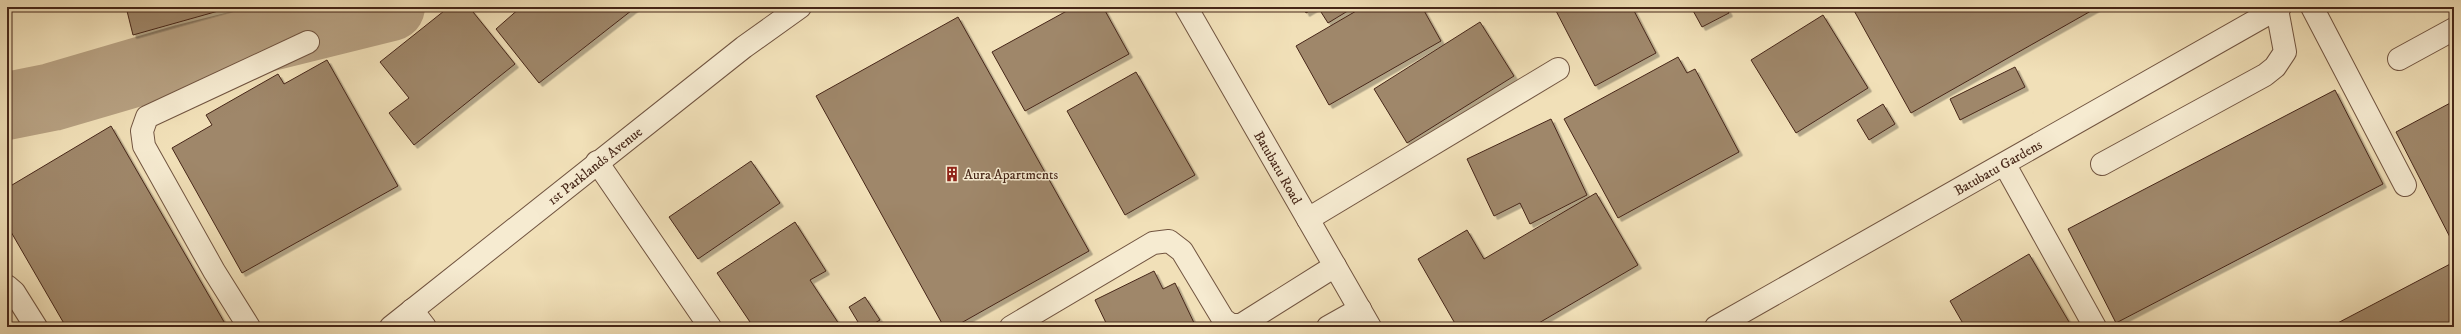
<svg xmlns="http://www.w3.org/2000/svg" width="2461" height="334" font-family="'IM FELL DW Pica',serif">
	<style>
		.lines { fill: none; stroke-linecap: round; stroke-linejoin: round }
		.river { stroke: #b7a182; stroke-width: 68 }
		.building { fill: #9f876b; stroke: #462618; filter: url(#shadow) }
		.minor-casing { stroke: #715440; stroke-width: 24 }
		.minor { stroke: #f6ebd1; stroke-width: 22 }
		.labels { text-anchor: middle; stroke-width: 3; stroke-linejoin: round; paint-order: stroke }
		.street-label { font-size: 14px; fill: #462618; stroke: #f6ebd1 }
		.poi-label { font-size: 14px; fill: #462618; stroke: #f6ebd1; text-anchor: start }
	</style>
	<defs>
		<filter id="shadow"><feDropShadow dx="3.5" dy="3.5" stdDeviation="0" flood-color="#0004"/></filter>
	</defs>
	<rect width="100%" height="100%" fill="#f1e0b8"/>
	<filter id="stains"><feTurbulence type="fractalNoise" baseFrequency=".005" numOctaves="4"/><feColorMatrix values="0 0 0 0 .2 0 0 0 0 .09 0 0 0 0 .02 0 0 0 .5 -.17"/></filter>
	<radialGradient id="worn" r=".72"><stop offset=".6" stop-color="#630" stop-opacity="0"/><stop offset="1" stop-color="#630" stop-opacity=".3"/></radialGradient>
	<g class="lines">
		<polyline class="river" points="7,106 52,97 185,58 391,7"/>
	</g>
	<g class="building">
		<polygon points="126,7 229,7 229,8 133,35"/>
		<polygon points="449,7 469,7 515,64 414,145 389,113 409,98 380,62"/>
		<polygon points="521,7 636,7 539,83 496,29"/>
		<polygon points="1074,7 1103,7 1129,54 1025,111 992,52"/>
		<polygon points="1303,7 1316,7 1306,13"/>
		<polygon points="1329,7 1350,7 1351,9 1328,23 1321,12"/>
		<polygon points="1363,7 1422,7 1441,41 1329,105 1296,46"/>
		<polygon points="1554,7 1632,7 1656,53 1595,86"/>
		<polygon points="1691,7 1726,7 1729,13 1702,27"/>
		<polygon points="1852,7 2098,7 1911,113"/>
		<polygon points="1823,15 1868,88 1796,133 1751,60"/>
		<polygon points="958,17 1089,251 954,327 944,327 816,96"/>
		<polygon points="1480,22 1514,76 1407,143 1374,89"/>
		<polygon points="1678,57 1687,73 1695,69 1739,152 1618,218 1564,119"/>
		<polygon points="327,60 398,186 242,273 172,148 212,125 206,115 278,74 284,84"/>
		<polygon points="2015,67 2025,87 1960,120 1950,99"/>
		<polygon points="1136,72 1195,175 1125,215 1067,111"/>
		<polygon points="2335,90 2383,184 2116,323 2068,229"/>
		<polygon points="2454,101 2454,245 2396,132"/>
		<polygon points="1883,104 1895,124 1869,140 1857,120"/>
		<polygon points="1551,119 1587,195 1530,224 1520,203 1494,216 1467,159"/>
		<polygon points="111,126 227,327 66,327 7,225 7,188"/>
		<polygon points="751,161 780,203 698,259 669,217"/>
		<polygon points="1596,193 1638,265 1532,327 1457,327 1418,259 1467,230 1484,259"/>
		<polygon points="795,222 826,271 810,280 841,327 742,327 750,322 717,273"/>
		<polygon points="2029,254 2072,327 1965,327 1950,301"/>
		<polygon points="2454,262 2454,327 2330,327"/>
		<polygon points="1154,271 1163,289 1175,283 1196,327 1108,327 1095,300"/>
		<polygon points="865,297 880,320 868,327 861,327 849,307"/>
	</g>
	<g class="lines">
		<g class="minor-casing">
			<g id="minor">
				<path id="s1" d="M 1186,7 L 1370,327"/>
				<polyline points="2312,7 2405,185"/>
				<polyline points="2399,59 2454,29"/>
				<polyline points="597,162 710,327"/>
				<polyline points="2102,164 2265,75 2275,67 2285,52 2277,9"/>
				<polyline points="2005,165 2095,327"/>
				<polyline points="1308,219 1558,69"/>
				<polyline points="7,286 14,292 36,327"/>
				<polyline points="412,310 425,327"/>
				<polyline points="249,327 214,271 144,146 142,131 147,117 308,42"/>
				<path id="s2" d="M 391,327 L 744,47 L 800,7"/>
				<polyline points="1011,327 1153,243 1169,241 1182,251 1223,319 1231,325 1241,325 1335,266"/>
				<polyline points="1328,327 1360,309"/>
				<path id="s3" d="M 1716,327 L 2280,7"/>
			</g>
		</g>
		<use href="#minor" class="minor"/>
	</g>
	<defs>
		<g id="building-bare" transform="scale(1.2)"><path d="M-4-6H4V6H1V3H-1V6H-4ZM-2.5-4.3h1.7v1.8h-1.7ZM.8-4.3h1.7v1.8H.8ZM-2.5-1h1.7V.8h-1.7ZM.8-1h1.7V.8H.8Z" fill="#8f2418" stroke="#f6ebd1" stroke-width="2.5" paint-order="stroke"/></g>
	</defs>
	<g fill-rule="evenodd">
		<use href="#building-bare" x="952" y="174"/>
	</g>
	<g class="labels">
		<g class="street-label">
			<text dy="5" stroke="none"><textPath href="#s2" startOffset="260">1st Parklands Avenue</textPath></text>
			<text dy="5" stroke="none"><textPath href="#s1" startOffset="185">Batubatu Road</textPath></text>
			<text dy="5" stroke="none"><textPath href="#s3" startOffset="324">Batubatu Gardens</textPath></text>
		</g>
		<g class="poi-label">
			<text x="964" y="179">Aura Apartments</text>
		</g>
	</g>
	<rect width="2461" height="334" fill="none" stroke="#f1e0b8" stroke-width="24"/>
	<rect x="8" y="8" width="2445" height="318" fill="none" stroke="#462618" stroke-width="2"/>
	<rect x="12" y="12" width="2437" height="310" fill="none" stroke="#462618"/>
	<rect width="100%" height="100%" filter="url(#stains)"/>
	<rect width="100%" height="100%" fill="url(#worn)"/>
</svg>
